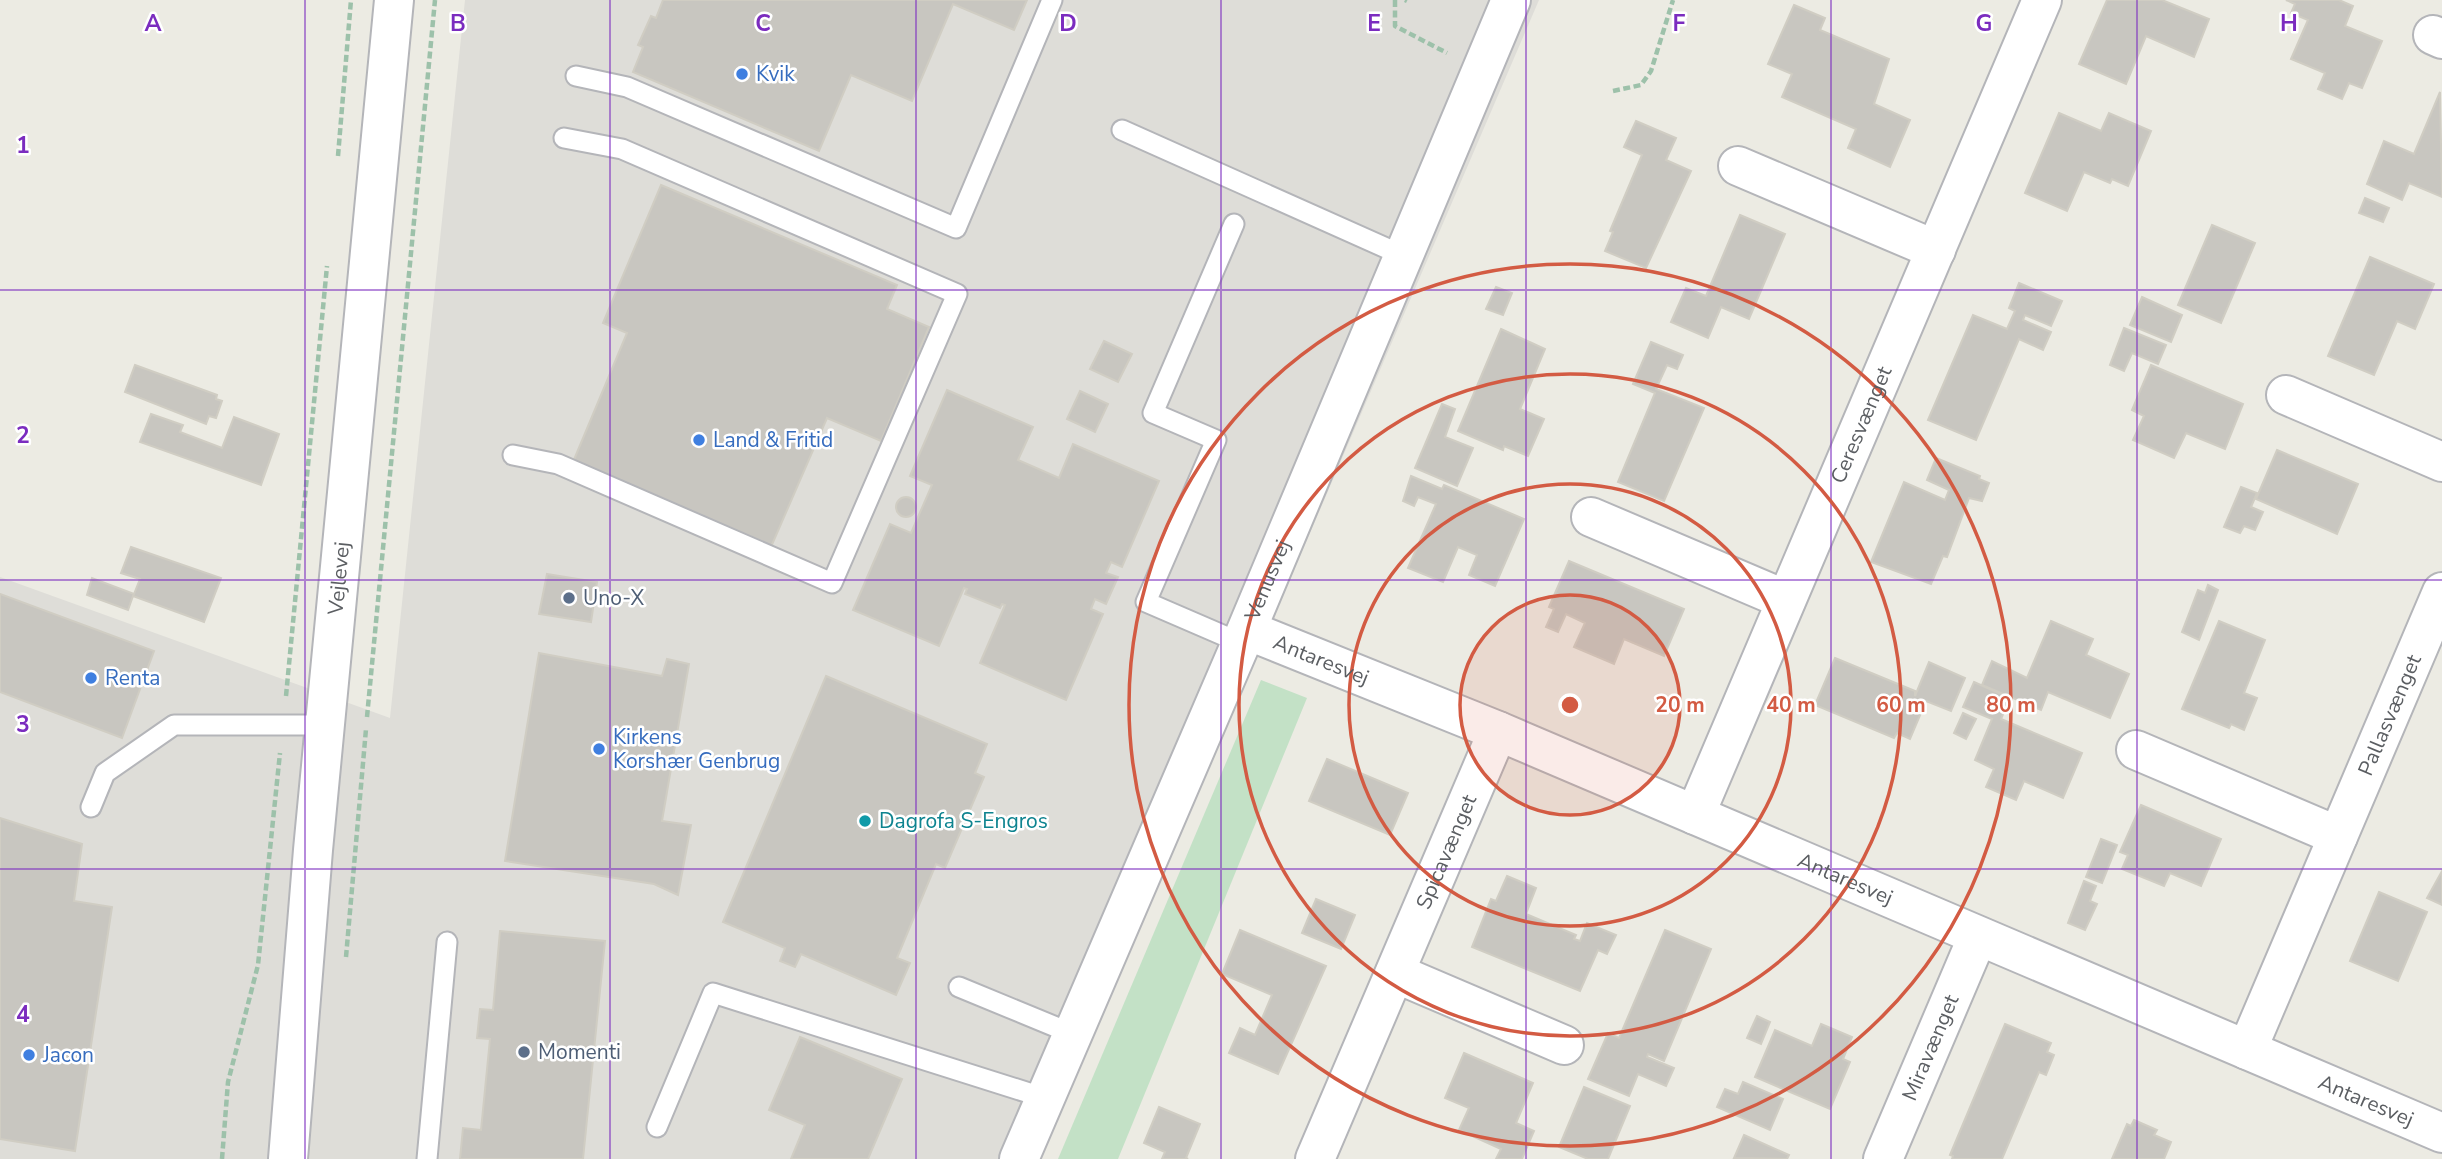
<svg xmlns="http://www.w3.org/2000/svg" width="2442" height="1159" font-family="'Nunito Sans',sans-serif">
	<style>
		.industrial { fill: #deddd8 }
		.green { fill: #c3e1c6 }
		.building { fill: #c8c6c0; stroke: #d0cdc3; stroke-width: 2 }
		.lines { fill: none; stroke-linecap: round; stroke-linejoin: round }
		.service-casing { stroke: #b4b5b9; stroke-width: 23 }
		.minor-casing { stroke: #b4b5b9; stroke-width: 42 }
		.tertiary-casing { stroke: #b4b5b9; stroke-width: 42 }
		.path { stroke: #9dc1aa; stroke-width: 4.5; stroke-dasharray: 7 3.5; stroke-linecap: butt }
		.service { stroke: #fff; stroke-width: 19 }
		.minor { stroke: #fff; stroke-width: 38 }
		.tertiary { stroke: #fff; stroke-width: 38 }
		.grid { fill: none; stroke: #7b2cbf; stroke-width: 2; stroke-opacity: 0.55 }
		.ring { fill: none; stroke: #d35b43; stroke-width: 3.5 }
		.shop-dot { fill: #3f7fe0; stroke: #fff; stroke-width: 2.5 }
		.service-dot { fill: #5c6f8a; stroke: #fff; stroke-width: 2.5 }
		.culture-dot { fill: #0f9aa8; stroke: #fff; stroke-width: 2.5 }
		.labels { text-anchor: middle; stroke-width: 5; stroke-linejoin: round; paint-order: stroke }
		.shop-label { font-size: 21px; fill: #366cbe; stroke: #fff; text-anchor: start }
		.street-label { font-size: 21px; fill: #5b5e62; stroke: #fff }
		.service-label { font-size: 21px; fill: #4e5e75; stroke: #fff; text-anchor: start }
		.culture-label { font-size: 21px; fill: #0d838f; stroke: #fff; text-anchor: start }
		.grid-label { font-size: 23px; text-anchor: middle; font-weight: bold; fill: #7b2cbf; stroke: #fff; stroke-width: 5; stroke-linejoin: round; paint-order: stroke }
		.centre { fill: #d35b43; stroke: #fff; stroke-width: 3.5 }
		.ring-label { font-size: 21px; text-anchor: middle; font-weight: bold; fill: #d35b43; stroke: #fff; stroke-width: 5; stroke-linejoin: round; paint-order: stroke }
	</style>
	<rect width="100%" height="100%" fill="#ecebe3"/>
	<polygon class="industrial" points="465,0 1539,0 1041,1159 0,1159 0,577 390,718"/>
	<polygon class="green" points="1261,680 1307,698 1118,1159 1058,1159"/>
	<g class="building">
		<polygon points="663,0 1027,0 1014,30 953,4 912,101 851,75 819,151 633,72 643,47 638,45 651,16 656,18"/>
		<polygon points="2107,0 2162,0 2209,19 2194,57 2146,36 2126,84 2079,64"/>
		<polygon points="2286,0 2339,0 2353,6 2345,26 2382,41 2362,88 2349,83 2342,99 2318,89 2325,73 2291,59 2308,20 2291,13 2295,4"/>
		<polygon points="1794,5 1825,18 1820,30 1889,59 1874,104 1910,120 1890,167 1848,148 1856,129 1782,97 1792,74 1768,64"/>
		<polygon points="2440,92 2442,197 2409,183 2402,200 2367,184 2384,141 2414,154"/>
		<polygon points="2059,113 2101,131 2109,113 2151,131 2128,186 2112,179 2110,183 2084,172 2067,211 2025,193"/>
		<polygon points="1636,121 1676,138 1666,160 1691,171 1646,268 1605,251 1613,232 1610,231 1642,155 1624,147"/>
		<polygon points="661,185 897,285 887,309 929,327 881,441 827,418 771,547 573,462 627,333 603,323"/>
		<polygon points="2365,198 2389,208 2383,222 2359,213"/>
		<polygon points="1740,215 1785,234 1749,319 1721,307 1708,338 1671,322 1686,288 1706,296"/>
		<polygon points="2212,225 2255,243 2221,323 2178,305"/>
		<polygon points="2370,257 2434,284 2415,329 2397,321 2374,375 2328,356"/>
		<polygon points="2019,283 2062,301 2051,326 2025,315 2023,320 2051,332 2043,350 2019,339 1976,440 1928,420 1973,315 2007,329 2015,311 2009,308"/>
		<polygon points="1496,287 1512,293 1503,315 1486,309"/>
		<polygon points="2142,297 2182,315 2171,342 2130,325"/>
		<polygon points="2124,328 2166,345 2158,364 2132,353 2124,371 2110,365"/>
		<polygon points="1501,329 1545,349 1520,409 1544,419 1528,456 1504,446 1503,450 1458,431"/>
		<polygon points="1104,341 1132,354 1118,382 1090,369"/>
		<polygon points="1651,342 1683,355 1677,369 1667,365 1656,389 1704,408 1664,501 1618,482 1655,393 1633,384"/>
		<polygon points="135,365 217,395 216,399 222,401 216,418 209,416 206,424 125,392"/>
		<polygon points="2151,365 2243,404 2225,449 2186,433 2174,458 2133,440 2144,416 2132,410"/>
		<polygon points="947,390 1033,427 1018,460 1059,478 1073,444 1159,481 1122,567 1111,562 1106,573 1118,577 1106,604 1095,599 1091,609 1103,614 1066,700 980,663 1005,605 1002,604 1000,608 965,594 967,589 964,588 939,646 853,610 890,524 911,533 932,485 910,476"/>
		<polygon points="1080,391 1108,404 1095,432 1067,419"/>
		<polygon points="1442,404 1455,409 1445,437 1473,448 1457,486 1415,468"/>
		<polygon points="151,414 183,425 180,432 222,448 234,417 279,434 261,485 140,442"/>
		<polygon points="2277,450 2358,484 2337,534 2256,499"/>
		<polygon points="1936,458 1980,476 1979,479 1989,483 1982,501 1969,498 1947,557 1943,556 1931,584 1871,562 1904,482 1945,500 1949,490 1927,480"/>
		<polygon points="1411,476 1442,489 1444,485 1524,519 1495,586 1469,575 1477,555 1458,547 1443,582 1408,568 1436,504 1418,497 1414,506 1403,501"/>
		<polygon points="2241,487 2257,493 2251,507 2263,512 2255,530 2244,526 2240,533 2224,527"/>
		<circle cx="906" cy="507" r="10"/>
		<polygon points="131,547 221,578 204,622 133,596 128,610 87,595 92,578 134,594 140,579 121,573"/>
		<polygon points="1569,561 1684,609 1664,656 1624,639 1614,664 1574,647 1585,623 1566,614 1558,632 1546,627 1554,609 1549,607"/>
		<polygon points="547,574 597,582 591,622 539,614"/>
		<polygon points="2208,585 2218,590 2199,640 2182,632 2198,590 2205,593"/>
		<polygon points="0,594 154,651 122,738 0,692"/>
		<polygon points="2051,621 2093,639 2086,655 2129,674 2110,718 2048,692 2041,710 1982,685 1992,661 2027,678"/>
		<polygon points="2219,621 2265,640 2244,693 2257,698 2244,730 2231,724 2229,728 2182,709"/>
		<polygon points="539,653 662,676 667,659 689,664 662,821 691,825 678,895 654,884 505,861"/>
		<polygon points="1835,658 1915,691 1915,696 1929,662 1965,678 1951,711 1926,701 1910,739 1897,733 1894,738 1815,705"/>
		<polygon points="826,676 987,744 975,773 984,777 945,868 936,864 897,958 910,963 896,995 801,954 795,967 780,961 785,948 723,922"/>
		<polygon points="1974,682 2010,698 2001,719 2082,753 2063,798 2024,781 2016,800 1986,787 1994,769 1975,760 1992,719 1963,707"/>
		<polygon points="1963,713 1976,719 1966,739 1954,733"/>
		<polygon points="1327,759 1408,793 1390,835 1309,801"/>
		<polygon points="2141,805 2221,839 2201,886 2170,873 2164,886 2122,869 2128,855 2120,852"/>
		<polygon points="0,818 82,844 74,901 112,907 75,1151 0,1139"/>
		<polygon points="2101,839 2117,845 2102,883 2086,877"/>
		<polygon points="2442,871 2442,905 2427,898"/>
		<polygon points="1507,876 1536,888 1526,914 1576,935 1574,939 1580,941 1587,923 1616,935 1607,954 1598,950 1580,991 1472,947 1491,899 1496,901"/>
		<polygon points="2084,881 2096,886 2090,901 2097,904 2085,930 2068,923"/>
		<polygon points="2379,892 2427,912 2398,981 2350,961"/>
		<polygon points="1316,899 1355,915 1341,949 1302,933"/>
		<polygon points="1240,930 1326,966 1278,1074 1229,1053 1240,1028 1255,1035 1272,995 1222,974"/>
		<polygon points="1665,930 1711,949 1664,1061 1648,1054 1647,1057 1674,1068 1666,1086 1638,1074 1629,1096 1588,1079 1608,1033 1619,1038"/>
		<polygon points="500,931 605,941 583,1159 460,1159 463,1128 481,1130 490,1039 477,1038 480,1009 493,1010"/>
		<polygon points="1757,1016 1770,1022 1761,1044 1747,1038"/>
		<polygon points="1821,1024 1852,1037 1843,1059 1850,1062 1830,1109 1755,1077 1775,1030 1812,1046"/>
		<polygon points="2005,1024 2051,1043 2047,1052 2054,1055 2046,1075 2039,1072 2002,1159 1952,1159 1953,1156 1950,1155"/>
		<polygon points="800,1037 902,1079 868,1159 791,1159 805,1125 769,1110"/>
		<polygon points="1464,1053 1533,1083 1516,1123 1534,1131 1522,1159 1496,1159 1501,1149 1459,1130 1469,1108 1445,1098"/>
		<polygon points="1743,1082 1783,1099 1770,1130 1717,1107 1725,1089 1738,1094"/>
		<polygon points="1584,1087 1630,1106 1608,1159 1588,1159 1559,1147"/>
		<polygon points="1159,1107 1200,1124 1186,1158 1188,1159 1162,1159 1165,1152 1144,1143"/>
		<polygon points="2134,1120 2157,1130 2154,1135 2171,1142 2164,1159 2112,1159 2127,1124 2131,1126"/>
		<polygon points="1744,1135 1789,1155 1787,1159 1734,1158"/>
	</g>
	<g class="lines">
		<g class="service-casing">
			<g id="service">
				<polyline points="576,76 627,87 956,228 1052,0"/>
				<polyline points="1122,130 1404,256"/>
				<polyline points="1234,224 1153,413 1216,440 1146,602 1241,643"/>
				<polyline points="513,455 558,464 832,583 957,294 622,149 564,138"/>
				<polyline points="91,807 105,773 174,725 326,725"/>
				<polyline points="959,987 1073,1034"/>
				<polyline points="657,1127 713,993 1045,1098"/>
				<polyline points="427,1159 447,942"/>
			</g>
		</g>
		<g class="minor-casing">
			<g id="minor">
				<polyline points="2433,35 2442,39"/>
				<polyline points="1738,166 1936,250"/>
				<polyline points="2286,395 2442,462"/>
				<polyline points="1591,517 1786,600"/>
				<path id="s1" d="M 1247,630 L 1498,731 L 2442,1133"/>
				<polyline points="2136,750 2338,836"/>
				<path id="s2" d="M 1695,815 L 2042,0"/>
				<polyline points="1395,973 1564,1045"/>
				<path id="s3" d="M 2247,1050 L 2442,592"/>
				<path id="s4" d="M 1315,1159 L 1498,731"/>
				<path id="s5" d="M 1883,1159 L 1978,936"/>
			</g>
		</g>
		<g class="tertiary-casing">
			<g id="tertiary">
				<path id="s6" d="M 288,1159 L 313,850 L 394,0"/>
				<path id="s7" d="M 1019,1159 L 1241,643 L 1511,0"/>
			</g>
		</g>
		<g class="path">
			<polyline points="1395,0 1395,26 1447,53"/>
			<polyline points="1405,0 1407,1"/>
			<polyline points="1613,91 1641,85 1651,71 1673,0"/>
			<polyline points="338,156 351,0"/>
			<polyline points="286,696 327,266"/>
			<polyline points="367,717 435,0"/>
			<polyline points="346,957 366,729"/>
			<polyline points="222,1159 228,1082 258,965 280,753"/>
		</g>
		<use href="#service" class="service"/>
		<use href="#minor" class="minor"/>
		<use href="#tertiary" class="tertiary"/>
	</g>
	<path class="grid" d="M 305,0 L 305,1159M 610,0 L 610,1159M 916,0 L 916,1159M 1221,0 L 1221,1159M 1526,0 L 1526,1159M 1831,0 L 1831,1159M 2137,0 L 2137,1159M 0,290 L 2442,290M 0,580 L 2442,580M 0,869 L 2442,869"/>
	<circle cx="1570" cy="705" r="110" fill="#d35b43" fill-opacity=".12"/>
	<g class="ring">
		<circle cx="1570" cy="705" r="110"/>
		<circle cx="1570" cy="705" r="221"/>
		<circle cx="1570" cy="705" r="331"/>
		<circle cx="1570" cy="705" r="441"/>
	</g>
	<g class="shop-dot">
		<circle cx="742" cy="74" r="7"/>
		<circle cx="699" cy="440" r="7"/>
		<circle cx="91" cy="678" r="7"/>
		<circle cx="599" cy="749" r="7"/>
		<circle cx="29" cy="1055" r="7"/>
	</g>
	<g class="service-dot">
		<circle cx="569" cy="598" r="7"/>
		<circle cx="524" cy="1052" r="7"/>
	</g>
	<circle class="culture-dot" cx="865" cy="821" r="7"/>
	<g class="labels">
		<g class="shop-label">
			<text x="756" y="81">Kvik</text>
			<text x="713" y="447">Land &amp; Fritid</text>
			<text x="105" y="685">Renta</text>
			<text x="613" y="744">Kirkens<tspan x="613" dy="24">Korshær Genbrug</tspan></text>
			<text x="43" y="1062">Jacon</text>
		</g>
		<g class="street-label">
			<text dy="7" stroke="none"><textPath href="#s2" startOffset="424">Ceresvænget</textPath></text>
			<text dy="7" stroke="none"><textPath href="#s6" startOffset="583">Vejlevej</textPath></text>
			<text dy="7" stroke="none"><textPath href="#s7" startOffset="630">Venusvej</textPath></text>
			<text dy="7" stroke="none"><textPath href="#s1" startOffset="80">Antaresvej</textPath></text>
			<text dy="7" stroke="none"><textPath href="#s3" startOffset="364">Pallasvænget</textPath></text>
			<text dy="7" stroke="none"><textPath href="#s4" startOffset="334">Spicavænget</textPath></text>
			<text dy="7" stroke="none"><textPath href="#s1" startOffset="648">Antaresvej</textPath></text>
			<text dy="7" stroke="none"><textPath href="#s5" startOffset="121">Miravænget</textPath></text>
			<text dy="7" stroke="none"><textPath href="#s1" startOffset="1214">Antaresvej</textPath></text>
		</g>
		<g class="service-label">
			<text x="583" y="605">Uno-X</text>
			<text x="538" y="1059">Momenti</text>
		</g>
		<g class="culture-label">
			<text x="879" y="828">Dagrofa S-Engros</text>
		</g>
	</g>
	<g class="grid-label">
		<text x="153" y="31">A</text>
		<text x="458" y="31">B</text>
		<text x="763" y="31">C</text>
		<text x="1068" y="31">D</text>
		<text x="1374" y="31">E</text>
		<text x="1679" y="31">F</text>
		<text x="1984" y="31">G</text>
		<text x="2289" y="31">H</text>
		<text x="23" y="153">1</text>
		<text x="23" y="443">2</text>
		<text x="23" y="732">3</text>
		<text x="23" y="1022">4</text>
	</g>
	<circle cx="1570" cy="705" r="10" class="centre"/>
	<g class="ring-label">
		<text x="1680" y="712">20 m</text>
		<text x="1791" y="712">40 m</text>
		<text x="1901" y="712">60 m</text>
		<text x="2011" y="712">80 m</text>
	</g>
</svg>
